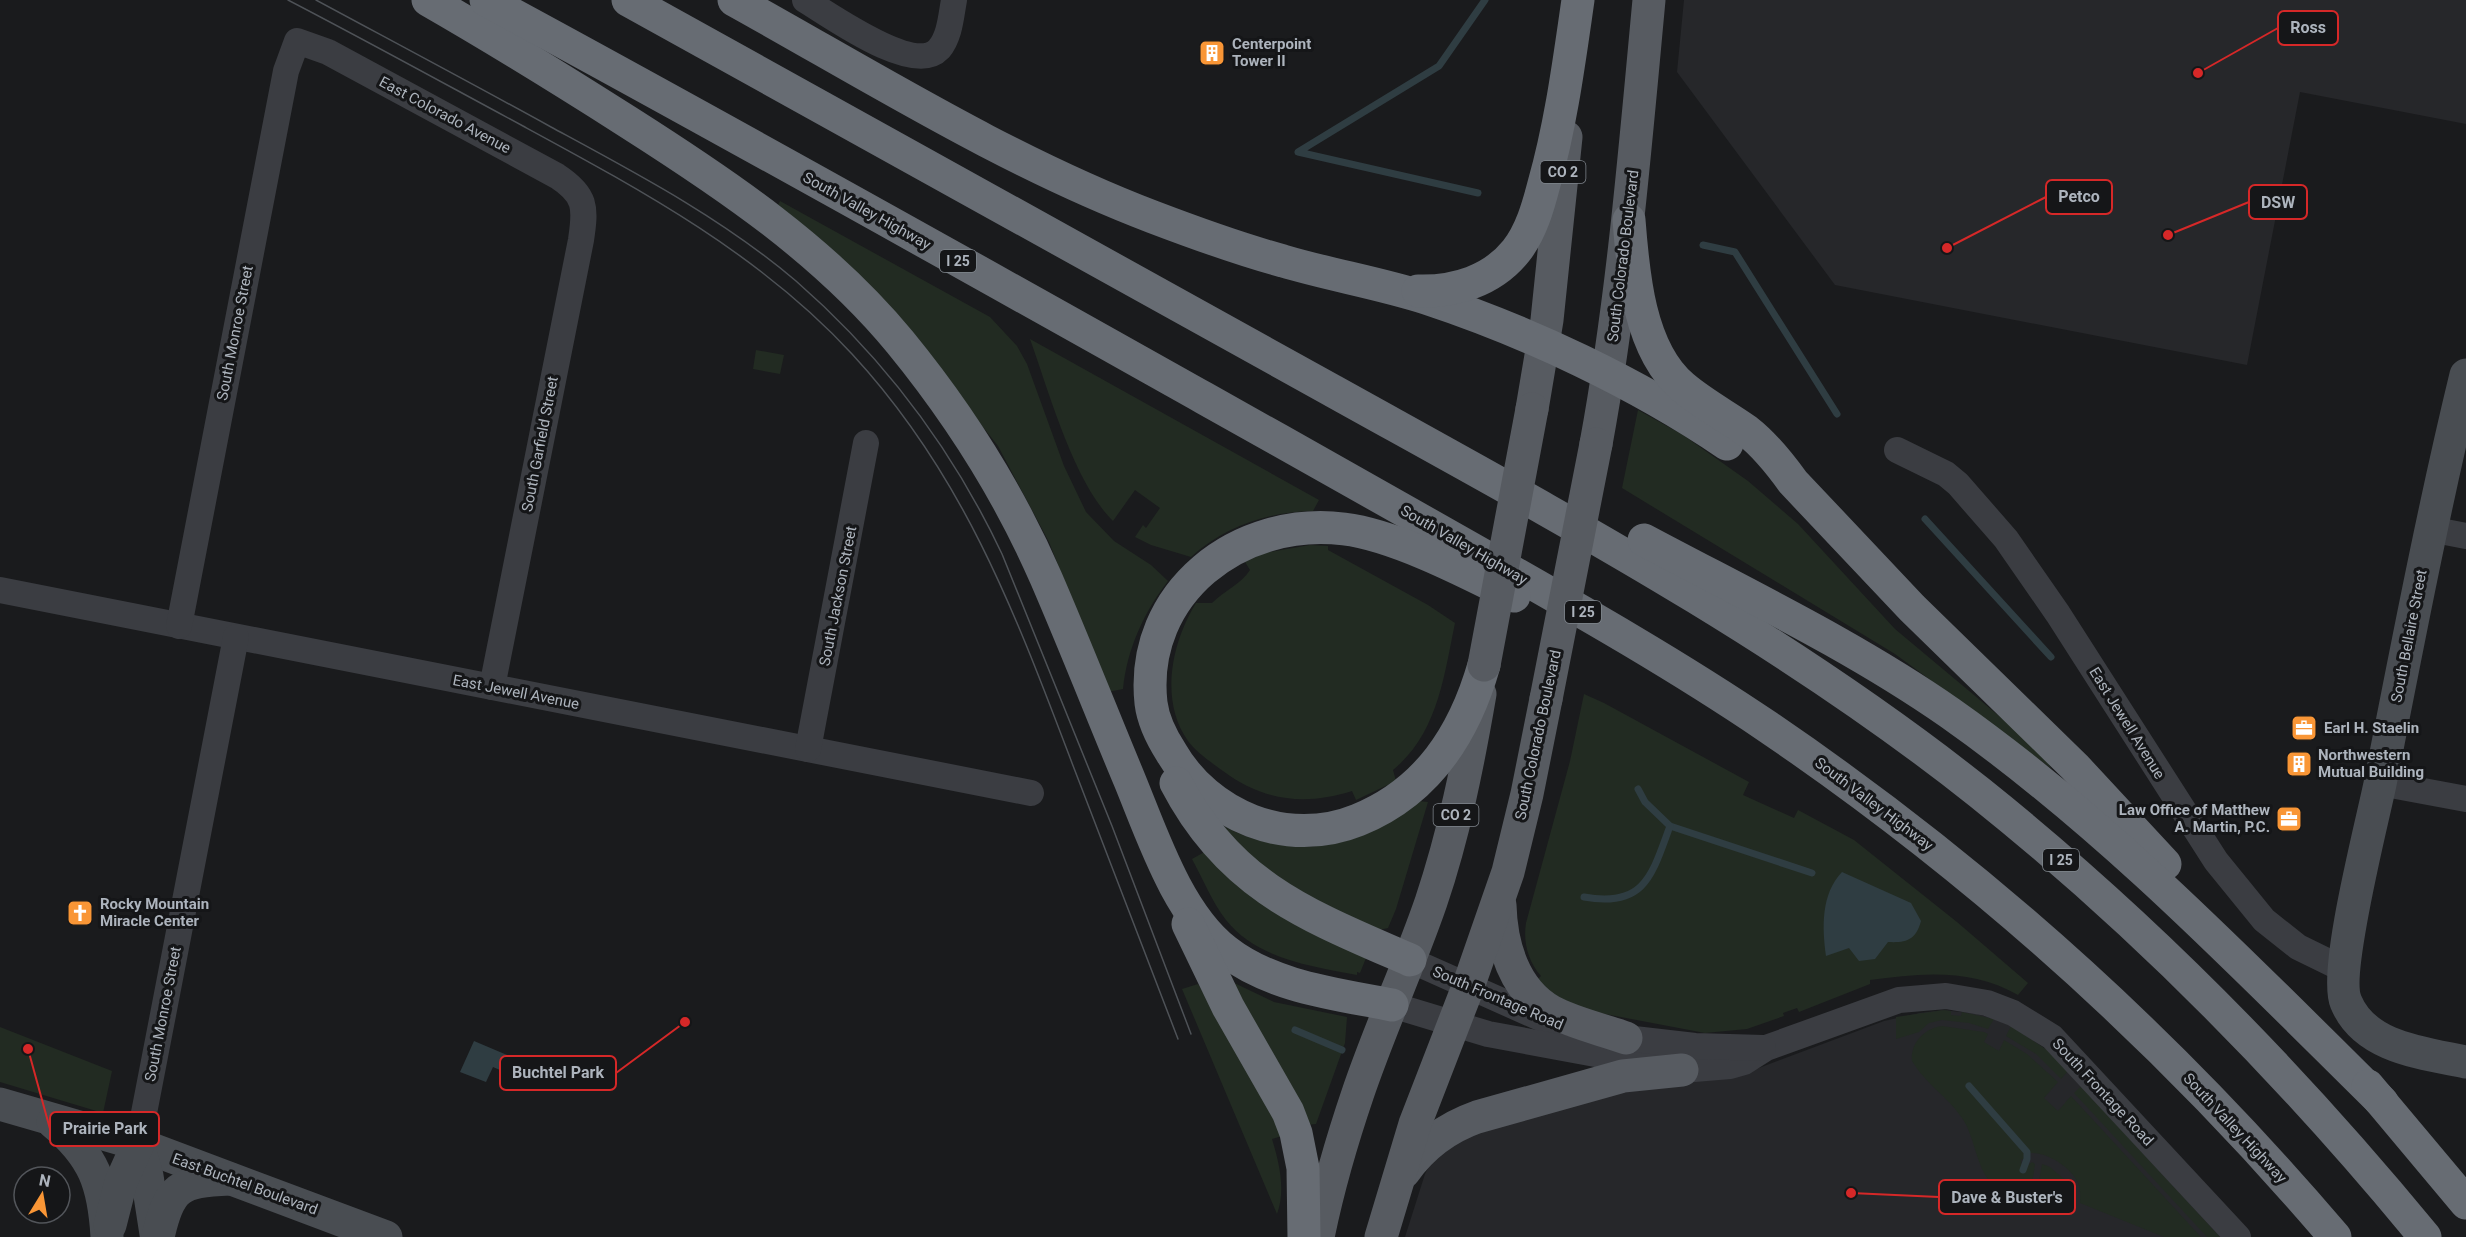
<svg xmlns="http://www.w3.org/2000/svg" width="2466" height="1237" font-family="Roboto,sans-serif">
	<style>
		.built { fill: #26272a }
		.green { fill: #222b22 }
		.water { fill: #2f3d42 }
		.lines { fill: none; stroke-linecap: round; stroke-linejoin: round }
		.stream { stroke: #2f3d42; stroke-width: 7 }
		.street { stroke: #3b3d42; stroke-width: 26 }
		.secondary { stroke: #494d52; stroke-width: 33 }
		.primary { stroke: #575b61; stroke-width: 33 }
		.highway { stroke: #676c73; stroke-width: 33 }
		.tram { stroke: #4e5257; stroke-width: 1.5 }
		.primary-bridge { stroke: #575b61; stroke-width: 33 }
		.labels { text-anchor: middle; stroke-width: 6; stroke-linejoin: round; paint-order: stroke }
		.shield { fill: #151618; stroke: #7f858c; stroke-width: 1.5 }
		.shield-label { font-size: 14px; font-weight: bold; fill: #adb4bd }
		.poi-label { font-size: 15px; font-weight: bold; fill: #adb4bd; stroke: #151618; text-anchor: start }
		.street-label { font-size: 15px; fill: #adb4bd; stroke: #151618 }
		.leader { fill: none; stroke: #d62828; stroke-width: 2 }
		.callout-dot { fill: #d62828; stroke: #151618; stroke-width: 2 }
		.callout { fill: #151618; stroke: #d62828; stroke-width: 2 }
		.callout-label { font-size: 16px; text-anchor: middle; font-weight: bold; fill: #adb4bd }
	</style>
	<rect width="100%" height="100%" fill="#1a1b1d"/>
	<g class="built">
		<polygon points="1684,0 2466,0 2466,124 2300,92 2247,365 1835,285 1677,72"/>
		<polygon points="1944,1010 1977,1014 1994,1019 2011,1026 2047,1050 2220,1237 1405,1237 1425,1174 1433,1159 1452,1141 1628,1085 1751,1071 1884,1021 1920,1013"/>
	</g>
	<g class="green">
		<path d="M 780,201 L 990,317 L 1017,346 L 1027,364 L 1064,466 L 1086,512 L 1114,541 L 1151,565 L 1168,581 C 1144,612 1127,649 1123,689 L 1108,692 L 1049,542 L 998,446 L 968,408 L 776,209 Z"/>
		<path d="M 1030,339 L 1319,500 L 1313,511 C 1268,512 1225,526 1191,557 L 1151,545 L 1135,537 L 1143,525 L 1146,528 L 1160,508 L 1135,490 L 1113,521 C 1074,483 1049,392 1030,339 Z"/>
		<polygon points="756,350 784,355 780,374 753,369"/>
		<polygon points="1638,410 1683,435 1748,481 1798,524 1895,629 2036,747 2052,769 1895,654 1622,488"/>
		<path d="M 1310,545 L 1328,546 L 1328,550 L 1428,605 L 1455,623 C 1444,676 1438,733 1393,770 L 1396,781 L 1356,800 L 1352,791 C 1305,806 1263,801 1223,771 C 1212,763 1196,752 1188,741 C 1159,700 1172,642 1196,603 L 1212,603 C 1224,591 1241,584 1250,570 L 1245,562 L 1264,553 Z"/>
		<path d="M 1584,694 L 1604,703 L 1749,782 L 1743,795 L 1794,818 L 1798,810 L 1854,840 L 1957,922 L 2028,983 L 2018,995 C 1972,968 1921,973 1870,980 L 1870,984 L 1799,1012 L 1797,1008 L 1783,1013 L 1784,1016 L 1747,1029 L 1705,1033 L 1584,1010 L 1533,984 L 1541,976 C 1528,961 1523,942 1526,923 L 1570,761 Z"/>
		<path d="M 1418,801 L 1428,802 L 1396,909 L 1388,928 L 1379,930 L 1339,913 L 1267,873 L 1216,822 C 1261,848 1315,855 1363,835 C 1382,828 1401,812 1418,801 Z"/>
		<path d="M 1208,850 L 1368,953 L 1360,973 L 1357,972 L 1357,975 C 1311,966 1257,959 1226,920 C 1212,902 1203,879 1192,859 Z"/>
		<polygon points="1228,980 1274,1002 1347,1017 1345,1043 1316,1124 1306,1125"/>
		<path d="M 1198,984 L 1264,1095 L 1282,1136 L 1272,1139 C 1279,1162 1286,1190 1277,1214 L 1182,989 Z"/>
		<polygon points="1944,1010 1951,1011 1951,1015 1961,1016 1962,1012 1994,1019 1988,1029 1969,1023 1942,1020 1929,1023 1919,1032 1896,1039 1896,1017"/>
		<path d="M 1942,1026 L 1984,1032 L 1988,1034 L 1984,1042 L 1999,1051 L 2004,1040 L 2027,1054 L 2058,1082 L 2044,1098 L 2058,1111 L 2071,1096 L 2201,1237 L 2164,1237 L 2080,1203 C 2080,1197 2081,1189 2078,1183 C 2071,1167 2047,1152 2030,1153 L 1973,1089 L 1971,1084 L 1968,1085 L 1969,1090 L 2024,1150 L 2025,1160 L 2021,1159 L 2022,1170 L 2032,1162 L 2035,1164 L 2032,1184 L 2025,1199 L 1989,1185 L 1991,1182 C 1976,1168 1975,1136 1962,1118 C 1948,1097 1925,1083 1912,1061 C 1910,1043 1925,1028 1942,1026 Z"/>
		<polygon points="2011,1026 2047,1050 2068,1071 2061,1079 2036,1054 2006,1036"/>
		<polygon points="0,1027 112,1071 103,1113 0,1082"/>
		<polygon points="2081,1086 2220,1237 2207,1237 2074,1093"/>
		<polygon points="2042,1164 2050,1167 2070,1184 2071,1200 2038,1187"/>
	</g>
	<g class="water">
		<path d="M 1842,872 L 1911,903 L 1921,921 C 1916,940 1906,943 1888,942 L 1875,959 L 1859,961 L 1849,948 L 1826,956 C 1822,927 1821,894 1842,872 Z"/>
		<polygon points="474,1041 526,1063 519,1078 493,1067 486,1082 460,1072"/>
	</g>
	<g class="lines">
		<g class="stream">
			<polyline points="1478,193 1298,152 1439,66 1485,0"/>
			<polyline points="1703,245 1735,252 1837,414"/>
			<polyline points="1925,519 2051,657"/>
			<polyline points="1638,789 1645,802 1670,826 1812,873"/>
			<path d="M 1584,897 C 1645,908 1652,875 1670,826"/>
			<polyline points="1295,1030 1342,1050"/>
			<polyline points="1969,1086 2027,1152 2027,1159 2023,1170"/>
		</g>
		<g class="street">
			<path d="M 805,0 C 830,15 914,76 939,49 C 950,36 951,16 954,0"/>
			<polyline points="1897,450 1946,474 1958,484 2006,539 2058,614 2216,861 2264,920 2298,947 2343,969"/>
			<polyline points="2430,529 2466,536"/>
			<polyline points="0,590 1031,793"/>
			<path d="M 179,626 L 286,71 L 297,41 L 328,52 L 557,176 C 586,195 586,207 581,240 L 492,687"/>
			<polyline points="808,749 866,443"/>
			<polyline points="2380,783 2466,799"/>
			<polyline points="1410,960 1558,1026"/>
			<polyline points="1392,1005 1488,1034 1682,1070 1730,1066 1744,1062 1766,1048 1899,1000 1946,996 1987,1003 2013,1013 2052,1037 2238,1237"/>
			<polyline points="1608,1036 1695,1046 1763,1048"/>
			<polyline points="138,1144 236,637"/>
		</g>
		<g class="secondary">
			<path d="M 2466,375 C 2433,511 2407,647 2380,784 C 2372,823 2333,973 2346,1002 C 2365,1048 2423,1053 2466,1062"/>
			<polyline points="0,1104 138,1144 386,1237"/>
			<path d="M 53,1122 C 94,1156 104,1184 107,1237"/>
			<polyline points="138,1144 147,1176 156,1234"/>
			<polyline points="110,1225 121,1182 138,1144"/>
			<path d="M 158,1237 C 169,1187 179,1181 230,1179"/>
		</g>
		<g class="primary">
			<polyline points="1532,409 1547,320 1566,137"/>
			<path d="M 1596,444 C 1623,297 1635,149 1649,0"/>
			<path d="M 1500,905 C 1501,945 1514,990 1551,1011 C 1573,1023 1601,1029 1626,1038"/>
			<path d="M 1404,1172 C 1423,1145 1446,1128 1477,1117 L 1623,1076 L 1682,1070"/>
			<path d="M 1318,1237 C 1328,1188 1342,1140 1358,1093 C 1380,1028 1409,966 1431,902 C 1454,834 1468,764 1480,694"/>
			<polyline points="1381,1237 1415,1124 1468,987 1508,872 1527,794 1546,699"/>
		</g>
		<g class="highway">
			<path d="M 428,0 C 496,39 562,80 628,122 C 727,185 825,251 900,342 C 959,414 1009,493 1046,578 C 1075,645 1102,714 1130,781 C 1153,837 1178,914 1226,951 C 1272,987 1337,994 1392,1005"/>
			<path d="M 486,0 C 727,130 965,264 1204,398 C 1299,451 1394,505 1488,558 C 1583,612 1678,666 1768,727 C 1978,870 2170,1043 2335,1237"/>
			<path d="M 628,0 C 863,131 1098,261 1333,391 C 1556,515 1780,634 1980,793 C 2145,925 2291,1074 2425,1237"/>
			<path d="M 734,0 C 871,76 1006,161 1153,217 C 1195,233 1239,249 1283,261 C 1330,275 1379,283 1426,298 C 1529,332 1637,383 1727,444"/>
			<path d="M 1629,220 C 1633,273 1639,350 1683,387 C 1703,404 1726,416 1747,431 C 1765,445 1780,464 1793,482 L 1912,608 L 2075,767 L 2165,864"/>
			<path d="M 1418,291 C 1455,292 1492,281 1516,251 C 1531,232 1538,207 1544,184 C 1561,124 1569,62 1578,0"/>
			<path d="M 1644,540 C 1747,595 1854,646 1950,713 C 2109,825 2244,966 2382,1102"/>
			<path d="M 1484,665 C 1464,735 1427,792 1358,820 C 1287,849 1208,816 1171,752 C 1162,738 1153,719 1151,703 C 1139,592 1240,516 1344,529 C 1395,535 1468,573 1514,596"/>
			<path d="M 1176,783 C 1230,887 1309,916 1410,960"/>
			<polyline points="1188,924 1228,1007 1288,1112 1296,1133 1303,1168 1304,1237"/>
			<polyline points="2368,1086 2466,1203"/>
		</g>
		<g class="tram">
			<path d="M 288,0 C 367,41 445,84 523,126 C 641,190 760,254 852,354 C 964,475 1015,613 1072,763 C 1107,855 1143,947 1178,1039"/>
			<path d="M 316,0 C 394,42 473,84 551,127 C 636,173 722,218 796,281 C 883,357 953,450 1002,554 L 1112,826 L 1191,1034"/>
		</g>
		<g class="primary-bridge">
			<polyline points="1484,665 1532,409"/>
			<polyline points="1546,699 1596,444"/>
		</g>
	</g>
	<defs>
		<g id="building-square" transform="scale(1.35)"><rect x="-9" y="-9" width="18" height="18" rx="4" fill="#f99636" stroke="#151618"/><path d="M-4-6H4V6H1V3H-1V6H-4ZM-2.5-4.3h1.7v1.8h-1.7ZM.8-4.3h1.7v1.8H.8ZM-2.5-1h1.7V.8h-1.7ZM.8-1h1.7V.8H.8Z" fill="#fff"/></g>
		<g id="office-square" transform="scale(1.35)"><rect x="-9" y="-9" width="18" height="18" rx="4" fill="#f99636" stroke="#151618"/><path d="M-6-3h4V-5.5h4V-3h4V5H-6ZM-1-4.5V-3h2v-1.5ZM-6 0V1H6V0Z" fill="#fff"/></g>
		<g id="church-square" transform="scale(1.35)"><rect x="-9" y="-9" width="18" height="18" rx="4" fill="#f99636" stroke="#151618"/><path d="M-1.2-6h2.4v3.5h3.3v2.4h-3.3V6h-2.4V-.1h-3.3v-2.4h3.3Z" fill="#fff"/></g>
	</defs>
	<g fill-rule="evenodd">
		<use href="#building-square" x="1212" y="53"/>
		<use href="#office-square" x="2304" y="728"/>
		<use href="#building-square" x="2299" y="764"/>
		<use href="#office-square" x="2289" y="819"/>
		<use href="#church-square" x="80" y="913"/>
	</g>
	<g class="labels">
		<g class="shield">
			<rect x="1540.5" y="161" width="45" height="22" rx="4.5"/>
			<rect x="940" y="250" width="36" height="22" rx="4.5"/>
			<rect x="1565" y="601" width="36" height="22" rx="4.5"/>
			<rect x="1433.5" y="804" width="45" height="22" rx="4.5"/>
			<rect x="2043" y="849" width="36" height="22" rx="4.5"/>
		</g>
		<g class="shield-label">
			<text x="1563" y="177">CO 2</text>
			<text x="958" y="266">I 25</text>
			<text x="1583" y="617">I 25</text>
			<text x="1456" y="820">CO 2</text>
			<text x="2061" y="865">I 25</text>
		</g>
		<g class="poi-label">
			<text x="1232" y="49">Centerpoint<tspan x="1232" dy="17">Tower II</tspan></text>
			<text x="2324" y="733">Earl H. Staelin</text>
			<text x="2318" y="760">Northwestern<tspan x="2318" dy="17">Mutual Building</tspan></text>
			<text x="2270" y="815" text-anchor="end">Law Office of Matthew<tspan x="2270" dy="17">A. Martin, P.C.</tspan></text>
			<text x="100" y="909">Rocky Mountain<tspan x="100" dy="17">Miracle Center</tspan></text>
		</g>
		<g class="street-label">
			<text transform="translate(445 115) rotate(28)" y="5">East Colorado Avenue</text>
			<text transform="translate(867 211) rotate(29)" y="5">South Valley Highway</text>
			<text transform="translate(1623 256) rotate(-83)" y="5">South Colorado Boulevard</text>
			<text transform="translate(235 333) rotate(-79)" y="5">South Monroe Street</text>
			<text transform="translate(540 444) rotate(-79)" y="5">South Garfield Street</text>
			<text transform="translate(1464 545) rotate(30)" y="5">South Valley Highway</text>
			<text transform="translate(838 596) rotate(-79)" y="5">South Jackson Street</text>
			<text transform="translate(2409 636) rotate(-79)" y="5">South Bellaire Street</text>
			<text transform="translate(516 692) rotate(11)" y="5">East Jewell Avenue</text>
			<text transform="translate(2127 723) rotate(58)" y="5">East Jewell Avenue</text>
			<text transform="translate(1538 735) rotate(-78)" y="5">South Colorado Boulevard</text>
			<text transform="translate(1874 804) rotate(37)" y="5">South Valley Highway</text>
			<text transform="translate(1498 998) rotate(23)" y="5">South Frontage Road</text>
			<text transform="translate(163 1014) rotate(-79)" y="5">South Monroe Street</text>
			<text transform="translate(2103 1092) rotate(47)" y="5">South Frontage Road</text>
			<text transform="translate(2235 1128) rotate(47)" y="5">South Valley Highway</text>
			<text transform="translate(245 1184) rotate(20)" y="5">East Buchtel Boulevard</text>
		</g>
	</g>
	<path class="leader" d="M2198 73L2278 28M1947 248L2046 197M2168 235L2249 202M685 1022L616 1073M28 1049L50 1129M1851 1193L1939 1197"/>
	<g class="callout-dot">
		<circle cx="2198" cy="73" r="6"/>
		<circle cx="1947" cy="248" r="6"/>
		<circle cx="2168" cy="235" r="6"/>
		<circle cx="685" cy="1022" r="6"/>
		<circle cx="28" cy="1049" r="6"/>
		<circle cx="1851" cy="1193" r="6"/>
	</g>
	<g class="callout">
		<rect x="2278" y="11" width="60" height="34" rx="6"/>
		<rect x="2046" y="180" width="66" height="34" rx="6"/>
		<rect x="2249" y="185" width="58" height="34" rx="6"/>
		<rect x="500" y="1056" width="116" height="34" rx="6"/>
		<rect x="50" y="1112" width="109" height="34" rx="6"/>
		<rect x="1939" y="1180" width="136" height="34" rx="6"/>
	</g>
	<g class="callout-label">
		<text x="2308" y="33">Ross</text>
		<text x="2079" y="202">Petco</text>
		<text x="2278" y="208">DSW</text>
		<text x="558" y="1078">Buchtel Park</text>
		<text x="105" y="1134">Prairie Park</text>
		<text x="2007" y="1203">Dave &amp; Buster's</text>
	</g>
	<g transform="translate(42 1195) rotate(11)"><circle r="28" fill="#151618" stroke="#52555a" stroke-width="1.5"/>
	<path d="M0-4.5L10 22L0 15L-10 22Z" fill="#f99636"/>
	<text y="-9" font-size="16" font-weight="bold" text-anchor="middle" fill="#adb4bd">N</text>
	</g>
</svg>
